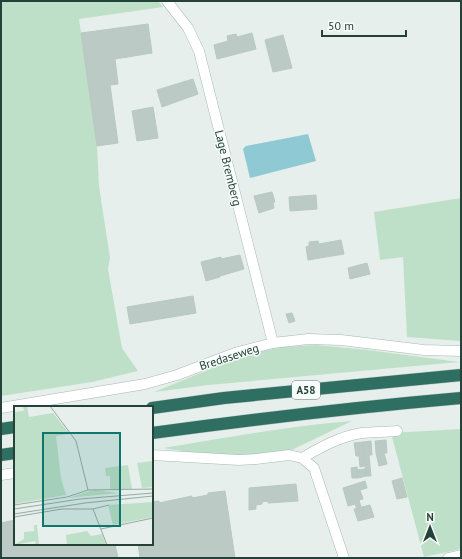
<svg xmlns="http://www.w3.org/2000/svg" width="462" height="559" font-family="'PT Sans',sans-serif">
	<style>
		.green { fill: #bfe0c8 }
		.water { fill: #8ec9d4 }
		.building { fill: #bbcac4; stroke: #b8c9c2 }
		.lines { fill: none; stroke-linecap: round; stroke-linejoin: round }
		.minor-casing { stroke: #a8b8b2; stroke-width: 11 }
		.motorway-casing { stroke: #c2cac8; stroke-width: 13 }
		.minor { stroke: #fff; stroke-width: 10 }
		.motorway { stroke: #2f6f62; stroke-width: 12 }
		.labels { text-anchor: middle; stroke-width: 3; stroke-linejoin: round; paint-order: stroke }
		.shield { fill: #f7fbf9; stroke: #637a73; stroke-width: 1 }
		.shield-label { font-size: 11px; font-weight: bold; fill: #24423a }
		.street-label { font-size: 12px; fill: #24423a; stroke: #f7fbf9 }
		.inset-road { fill: none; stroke: #98aaa4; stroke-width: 1 }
		.view { fill: #0f766e; fill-opacity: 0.15; stroke: #0f766e; stroke-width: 2 }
		.inset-edge { fill: none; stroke: #24423a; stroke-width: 2 }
	</style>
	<rect width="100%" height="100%" fill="#e6efeb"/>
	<g class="green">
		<polygon points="1,1 158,1 163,7 79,19 97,147 99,186 110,258 108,269 122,348 138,371 92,382 1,396"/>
		<polygon points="461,198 461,341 407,337 403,257 380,260 374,212"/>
		<polygon points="317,345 368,350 459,362 209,385 154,392 235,359 259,352 282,347"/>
		<path d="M 352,421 L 277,457 L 213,456 L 163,448 C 225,438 288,426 352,421 Z"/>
		<polygon points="461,429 461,549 424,557 391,433"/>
	</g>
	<polygon class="water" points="308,134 316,161 250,178 243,149 246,146"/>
	<g class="building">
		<polygon points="148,24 152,53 115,59 118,84 110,85 118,143 97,146 81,33"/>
		<polygon points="252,33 256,49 217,59 214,45 228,41 227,36 236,34 237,37"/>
		<polygon points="283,35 292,68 273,72 265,40"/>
		<polygon points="193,79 198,94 162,107 157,90"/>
		<polygon points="153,107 158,138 137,141 132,111"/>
		<polygon points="272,192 275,202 273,202 274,208 259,213 254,196"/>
		<polygon points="316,195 317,209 290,211 289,197"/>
		<polygon points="341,240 344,254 308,260 306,247 309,246 309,242 318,241 319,244"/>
		<polygon points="240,255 244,269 220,276 220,277 206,281 201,262 221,257 221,259"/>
		<polygon points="367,263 370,274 350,279 348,268"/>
		<polygon points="193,296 196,313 130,324 127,307"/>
		<polygon points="292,313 295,321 289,323 286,314"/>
		<polygon points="386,440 387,453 384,453 387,464 379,466 376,453 375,441"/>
		<polygon points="371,441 372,455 369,455 371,476 366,476 363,442"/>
		<polygon points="363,442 365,466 360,467 359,456 356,456 354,443"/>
		<polygon points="357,467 358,478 352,478 351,468"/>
		<polygon points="365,469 366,476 358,478 357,470"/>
		<polygon points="402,478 407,497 397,499 392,481"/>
		<polygon points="365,481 367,488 360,490 363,499 359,500 361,507 357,509 355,504 348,506 343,488"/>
		<polygon points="296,484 298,501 268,503 268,501 262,502 262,504 256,505 256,509 249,510 249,488"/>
		<polygon points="225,491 235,558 140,558 138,544 152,544 152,502 159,501 159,503 192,496 192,498 208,495 208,493"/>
		<polygon points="370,505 374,517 358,521 354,509"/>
		<polygon points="15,520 15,544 115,544 118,558 1,558 1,523"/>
	</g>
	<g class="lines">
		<g class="minor-casing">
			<g id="minor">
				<polyline points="167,1 188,28 199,51 273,343"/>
				<polyline points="1,408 145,384 177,375 238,352 273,343 308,339 341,340 424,350 461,351"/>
				<path d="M 152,455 L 239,460 L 256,459 L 289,455 L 302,458 C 321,447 341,436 362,433 C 374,432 386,432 397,431"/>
				<polyline points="302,458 314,468 344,558"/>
				<polyline points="1,475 15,473"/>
				<polyline points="448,558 461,555"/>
			</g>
		</g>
		<g class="motorway-casing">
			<g id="motorway">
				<polyline points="152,408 224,398 461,375"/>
				<polyline points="1,429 15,427"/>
				<path d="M 152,433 C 255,419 358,407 461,398"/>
				<polyline points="1,455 15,453"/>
			</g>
		</g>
		<use href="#minor" class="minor"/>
		<use href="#motorway" class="motorway"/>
	</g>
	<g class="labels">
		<rect class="shield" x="292" y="381" width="28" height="18" rx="3"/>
		<g class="shield-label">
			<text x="306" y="394">A58</text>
		</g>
		<g class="street-label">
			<text transform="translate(228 168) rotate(76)" y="4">Lage Bremberg</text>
			<text transform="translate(229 357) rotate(-18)" y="4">Bredaseweg</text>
		</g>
	</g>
	<g transform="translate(14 406)">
		<rect width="139" height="139" fill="#e6efeb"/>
		<path d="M 9,0 L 13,0 L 15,11 L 39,7 L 56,28 L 42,30 L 47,72 L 52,89 L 0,98 L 0,6 L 10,5 ZM 139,55 L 139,81 L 128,82 L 123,57 ZM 114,59 L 118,83 L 96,83 L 96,70 L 92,70 L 91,62 ZM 76,85 L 81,84 L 105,87 L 54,92 ZM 139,96 L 139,111 L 99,119 L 94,99 ZM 20,119 L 23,119 L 25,139 L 22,139 L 21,135 L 0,139 L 10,133 L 10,126 L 20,125 ZM 73,125 L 77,130 L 88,128 L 92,139 L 53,139 L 52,129 Z" fill="#bfe0c8"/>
		<path class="inset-road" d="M 36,0 L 62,35 L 74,84M 0,99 L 53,91 L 74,84 L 139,83M 0,103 L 66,93 L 139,87M 79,103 L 93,139M 0,108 L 71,97 L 139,90M 0,111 L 48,103 L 79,103 L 95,99M 87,123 L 139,112"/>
		<path class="view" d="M 29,27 L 106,27 L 106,120 L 29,120 Z"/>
		<rect width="139" height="139" class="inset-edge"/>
	</g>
	<rect width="462" height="559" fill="none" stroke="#24423a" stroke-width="4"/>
	<g transform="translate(430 527)" stroke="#f7fbf9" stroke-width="3" paint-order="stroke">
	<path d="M0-3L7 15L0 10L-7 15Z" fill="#24423a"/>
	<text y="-6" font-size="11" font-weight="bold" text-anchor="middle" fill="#24423a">N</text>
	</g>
	<path d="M322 30v6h84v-6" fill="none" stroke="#24423a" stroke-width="2"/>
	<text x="328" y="30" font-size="12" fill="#24423a" stroke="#f7fbf9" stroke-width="3" paint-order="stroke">50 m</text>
</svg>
